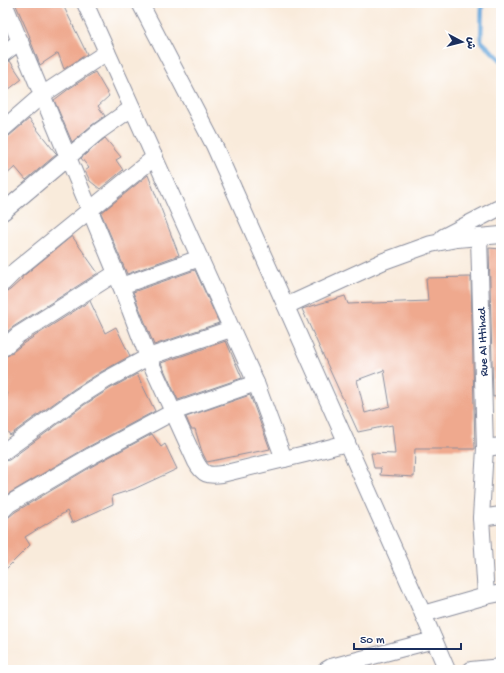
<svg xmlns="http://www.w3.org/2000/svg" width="504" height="673" font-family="'Gochi Hand','Playpen Sans Arabic',sans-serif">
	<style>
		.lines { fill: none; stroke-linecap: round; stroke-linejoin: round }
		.stream { stroke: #69a8dc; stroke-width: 4.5 }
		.building { fill: #efa98e; fill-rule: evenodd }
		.minor-casing { stroke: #8a8d9c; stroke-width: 18 }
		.minor { stroke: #fff; stroke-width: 16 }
		.labels { text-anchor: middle; stroke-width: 4; stroke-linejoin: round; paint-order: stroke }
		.street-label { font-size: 12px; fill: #1b2f5e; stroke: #fff }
	</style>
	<rect width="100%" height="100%" fill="#fff"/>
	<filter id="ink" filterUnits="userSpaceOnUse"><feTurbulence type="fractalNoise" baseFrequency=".025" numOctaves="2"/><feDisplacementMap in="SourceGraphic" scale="8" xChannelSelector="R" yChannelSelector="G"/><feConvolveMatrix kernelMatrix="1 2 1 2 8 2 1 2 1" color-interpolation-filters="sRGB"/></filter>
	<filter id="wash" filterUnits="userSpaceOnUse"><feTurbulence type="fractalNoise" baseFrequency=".012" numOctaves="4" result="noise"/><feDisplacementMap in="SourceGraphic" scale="16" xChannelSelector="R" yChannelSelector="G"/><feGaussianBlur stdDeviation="0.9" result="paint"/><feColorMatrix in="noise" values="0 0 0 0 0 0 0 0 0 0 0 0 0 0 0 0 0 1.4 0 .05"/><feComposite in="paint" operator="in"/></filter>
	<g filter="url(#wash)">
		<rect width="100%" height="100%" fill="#f9ebdb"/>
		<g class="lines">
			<polyline class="stream" points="482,3 481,41 501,60"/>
		</g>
		<g id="blocks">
			<g class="building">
				<polygon points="15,3 62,3 87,54 64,69 58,53 40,65 29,37 30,37"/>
				<polygon points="10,61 22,79 3,94 3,63"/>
				<polygon points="95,72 109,96 98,106 105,116 92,125 72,142 54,100 70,88"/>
				<polygon points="29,119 55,152 57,154 26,180 15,167 3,178 3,138 9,136"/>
				<polygon points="105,138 121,157 116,160 123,170 100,189 90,181 85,171 89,168 81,158"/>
				<polygon points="148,175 179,255 127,274 101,213"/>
				<polygon points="72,236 98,273 13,327 3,335 3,294 10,290 22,279 22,277"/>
				<polygon points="489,248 501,249 501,396 493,397"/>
				<polygon points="195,270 219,323 154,345 133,292"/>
				<path d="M 471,277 L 475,449 L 415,449 L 414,477 L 380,475 L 381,468 L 374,468 L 371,453 L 395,454 L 392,425 L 358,432 L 302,309 L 345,296 L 348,304 L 428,301 L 426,278 ZM 384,370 L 390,406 L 365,413 L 357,380 Z"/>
				<polygon points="90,301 105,333 116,327 130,356 101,372 74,389 10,435 3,426 3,399 8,395 3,389 3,357 9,355 24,343"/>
				<polygon points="226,341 242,378 178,400 161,363"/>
				<polygon points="137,374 155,411 86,448 3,497 3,461 9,460 84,405 111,388"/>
				<polygon points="250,395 270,449 207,462 202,452 195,429 191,429 186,417"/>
				<polygon points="152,434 161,447 165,444 177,469 134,489 112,496 113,504 72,523 67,511 25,537 30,545 3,572 3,519 6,519 9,517 15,512 96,464"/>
			</g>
		</g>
	</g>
	<g filter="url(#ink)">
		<use href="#blocks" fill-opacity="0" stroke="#8a8d9c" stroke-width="1"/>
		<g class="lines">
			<g class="minor-casing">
				<g id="minor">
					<path d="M 4,3 L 116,273 L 148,357 L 196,462 C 203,475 208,476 222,474 L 305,454 L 347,443"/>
					<polyline points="85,3 256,383 284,459"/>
					<polyline points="140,3 214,145 423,614 447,670"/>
					<polyline points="3,54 20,41"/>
					<polyline points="3,129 42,95 107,52"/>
					<polyline points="3,212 98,132 132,108"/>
					<polyline points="443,237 497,209 501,209"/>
					<polyline points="479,237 485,448 481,518 486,596"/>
					<polyline points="3,283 16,270 155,157"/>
					<polyline points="121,286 200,258"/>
					<polyline points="286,306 384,261 431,244 457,239 501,235"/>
					<polyline points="3,348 18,335 116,273"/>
					<polyline points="485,448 501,446"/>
					<polyline points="3,452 79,397 106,380 148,357 231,329"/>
					<polyline points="3,510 9,504 91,456 173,412 256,383"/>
					<polyline points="481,518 501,515"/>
					<polyline points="423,614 486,596 501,593"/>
					<polyline points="326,670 331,667 434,640"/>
					<polyline points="471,670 501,667"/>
				</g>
			</g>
			<use href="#minor" class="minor"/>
		</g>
	</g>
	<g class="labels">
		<g class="street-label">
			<text transform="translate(482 342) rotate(-92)" y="4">Rue Al Ittihad</text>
		</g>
	</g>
	<rect width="504" height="673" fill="none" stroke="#fff" stroke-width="16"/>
	<g transform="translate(462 42) rotate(97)" stroke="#ffffff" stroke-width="3" paint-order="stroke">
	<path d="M0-3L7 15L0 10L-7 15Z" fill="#1b2f5e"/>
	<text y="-6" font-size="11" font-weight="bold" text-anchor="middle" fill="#1b2f5e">ش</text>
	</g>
	<path d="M354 643v6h107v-6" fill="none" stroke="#1b2f5e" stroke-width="2"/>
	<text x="360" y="643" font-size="12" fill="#1b2f5e" stroke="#ffffff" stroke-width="3" paint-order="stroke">50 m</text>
</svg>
